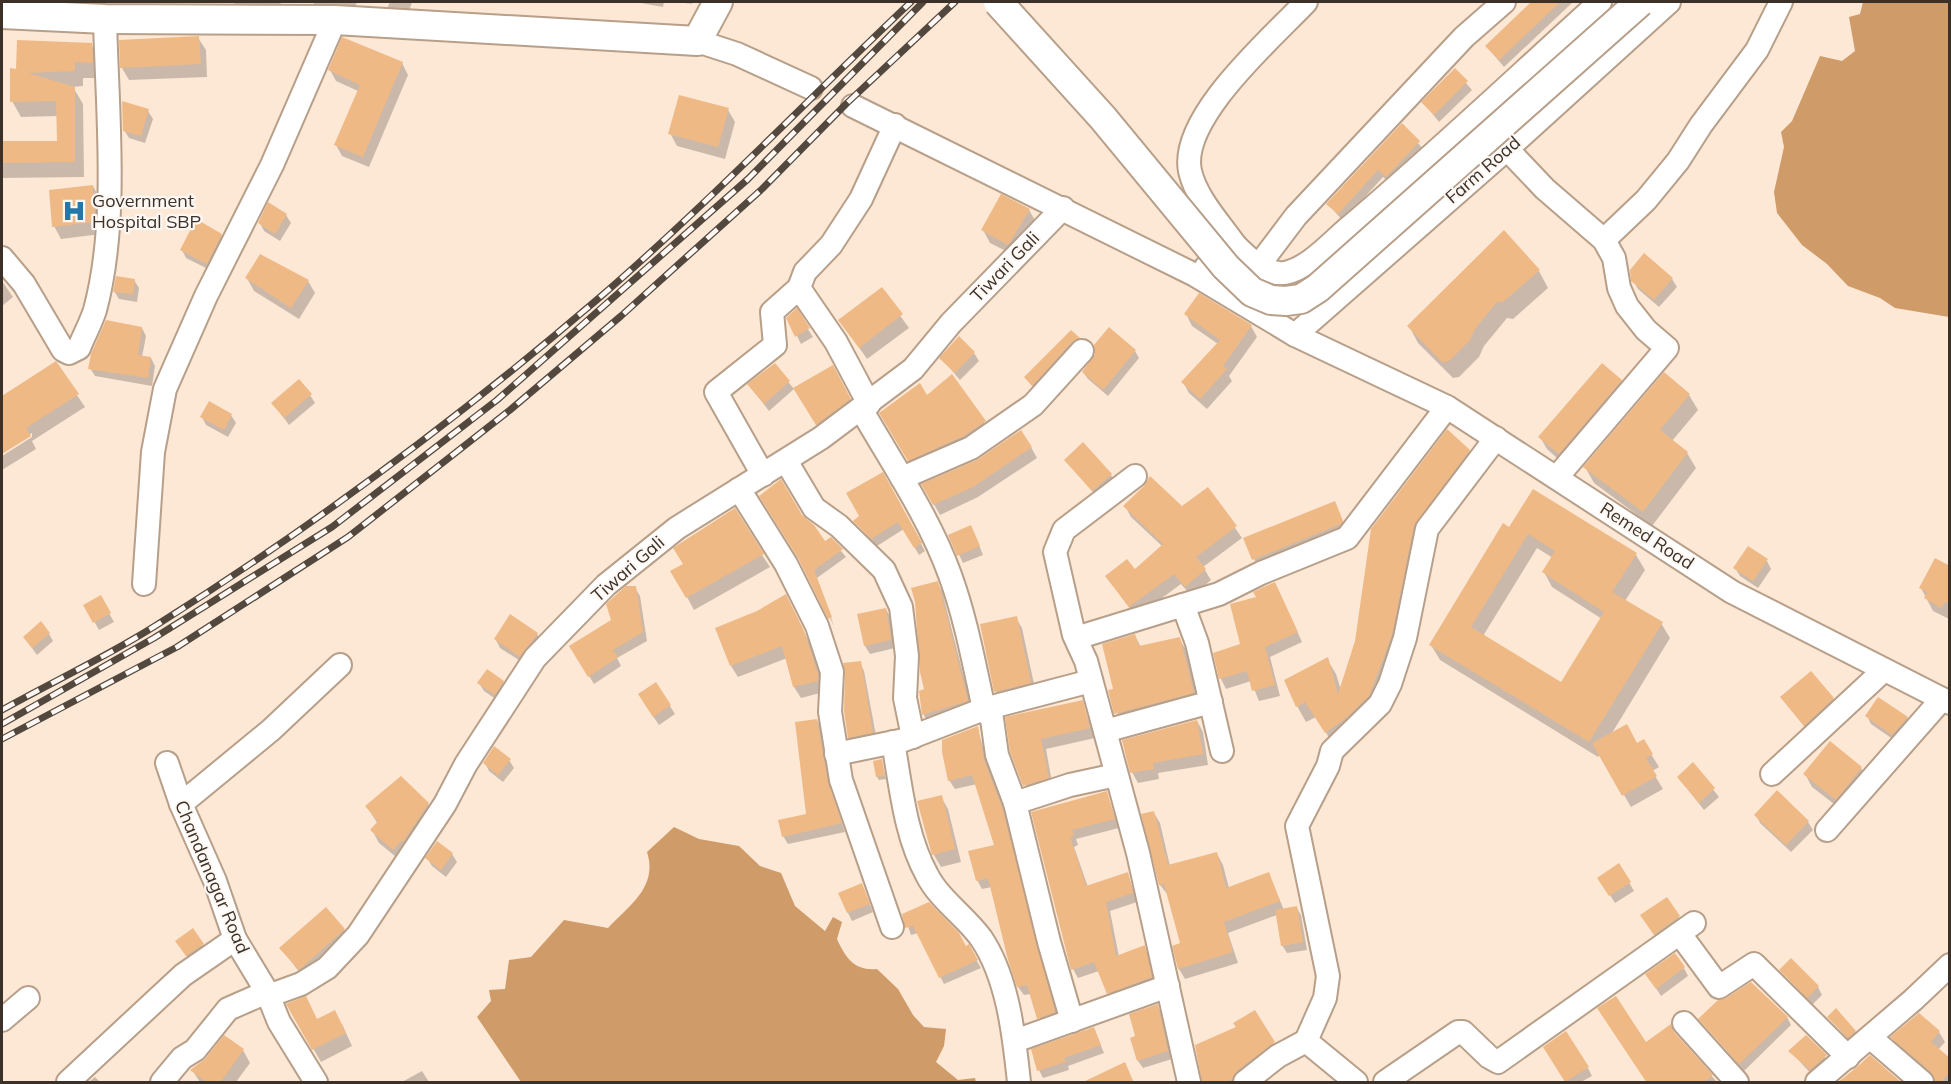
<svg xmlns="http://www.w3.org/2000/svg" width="1951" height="1084" font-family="Mulish,sans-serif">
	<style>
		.water { fill: #cf9b69 }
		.shadow { fill: #0003; fill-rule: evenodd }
		.building { fill: #efb986; fill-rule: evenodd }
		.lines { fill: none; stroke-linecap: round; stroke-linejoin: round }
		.minor-casing { stroke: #b79f89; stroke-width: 26 }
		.major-casing { stroke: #b79f89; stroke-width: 32 }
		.minor { stroke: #fff; stroke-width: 22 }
		.major { stroke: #fff; stroke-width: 28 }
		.rail-casing { stroke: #53483e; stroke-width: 7 }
		.rail { stroke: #fef8f4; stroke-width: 4.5; stroke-dasharray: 14; stroke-linecap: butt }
		.major-bridge-casing { stroke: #b79f89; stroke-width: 32; stroke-linecap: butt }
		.major-bridge { stroke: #fff; stroke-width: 28 }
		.labels { text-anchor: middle; stroke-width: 4.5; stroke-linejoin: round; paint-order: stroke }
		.street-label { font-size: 18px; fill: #3b3128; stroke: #fef8f4 }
		.poi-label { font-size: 18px; fill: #3b3128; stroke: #fef8f4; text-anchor: start }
	</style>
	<rect width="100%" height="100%" fill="#fde8d5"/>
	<g class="water">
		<polygon points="1863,2 1949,2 1949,317 1895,308 1880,298 1848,286 1827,264 1802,245 1777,213 1774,192 1784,147 1781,132 1792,121 1820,56 1842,61 1855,51 1849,17 1860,14"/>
		<path d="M 674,827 L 699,839 L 739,846 L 760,866 L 781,873 L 795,906 L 825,931 L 833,917 L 842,922 L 837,939 C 846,959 855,971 877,969 L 898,989 L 913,1015 L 924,1027 L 946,1029 L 944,1046 L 936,1062 L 958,1080 L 975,1078 L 976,1082 L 521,1082 L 477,1017 L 491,1001 L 489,990 L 505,989 L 509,960 L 531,957 L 564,920 L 608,928 C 630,905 658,887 647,852 Z"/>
	</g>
	<g class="shadow">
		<polygon points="74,2 100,2 102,10 78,9"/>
		<polygon points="233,2 281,2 279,11 236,6"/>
		<polygon points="313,2 357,2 354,12 317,11"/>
		<polygon points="390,2 412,2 408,15 393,14 388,6"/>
		<polygon points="635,2 664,2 663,7"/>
		<polygon points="677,2 692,2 692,4"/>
		<polygon points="1536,2 1573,2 1504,67 1487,47"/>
		<polygon points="198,38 206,50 207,77 129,80 122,68 121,42"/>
		<polygon points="91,44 100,60 101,78 83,78 83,86 73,87 83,104 84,177 2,178 2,143 58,142 58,116 21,117 12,101 17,71"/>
		<polygon points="402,63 408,75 369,167 342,156 336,145 358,91 336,81 330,70"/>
		<polygon points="1455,70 1472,90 1439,122 1423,102"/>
		<polygon points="728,110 735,122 725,159 677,146 670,133"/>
		<polygon points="148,111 153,119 145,143 129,138 124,130"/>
		<polygon points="1402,125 1424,150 1391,184 1383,177 1343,221 1328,204"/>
		<polygon points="93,186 100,199 101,234 61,239 54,226"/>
		<polygon points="1029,210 1036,222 1016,256 990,243 983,230"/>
		<polygon points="286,215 291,223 280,241 264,231 260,223"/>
		<polygon points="221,235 226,243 212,271 186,258 182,250"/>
		<polygon points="1644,255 1672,279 1677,287 1659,307 1638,289 1633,280"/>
		<polygon points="1539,271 1548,288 1513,319 1507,318 1484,346 1479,357 1459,377 1453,378 1418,343 1409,326"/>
		<polygon points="247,278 308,281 315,293 299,319 254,291"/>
		<polygon points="134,280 139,288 137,302 119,299 114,291"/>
		<polygon points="2,281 13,297 2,306"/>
		<polygon points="881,289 909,328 867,359 840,320"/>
		<polygon points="796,311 813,337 801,344 788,318"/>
		<polygon points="1186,314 1251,326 1257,337 1229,376 1232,381 1207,409 1189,393 1183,382 1218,344 1192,326"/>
		<polygon points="142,328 146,336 142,357 151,358 155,366 152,386 95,376 90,368"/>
		<polygon points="1071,332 1083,346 1038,393 1026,378"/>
		<polygon points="1135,351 1139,358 1108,396 1088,379 1083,372"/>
		<polygon points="974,353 979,361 960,380 941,358"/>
		<polygon points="55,363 85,407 32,441 36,449 2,470 2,456 32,437 32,433 2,452 2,396"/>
		<polygon points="774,365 794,389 769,411 749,385"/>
		<polygon points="832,367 854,407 821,432 795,389"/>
		<polygon points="952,376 990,431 914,470 881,413 927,397"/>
		<polygon points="1621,381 1628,394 1566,466 1547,449 1540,437"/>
		<polygon points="310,395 315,403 289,425 273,403"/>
		<polygon points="1689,395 1698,410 1672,441 1687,453 1696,468 1652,526 1594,483 1585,467"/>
		<polygon points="231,415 236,423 228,437 206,425 202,417"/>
		<polygon points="1031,447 1037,458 978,497 940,515 923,485"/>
		<polygon points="1469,451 1478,466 1421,545 1386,695 1335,747 1316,717 1306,722 1297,706 1327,659 1336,674 1341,690 1356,642 1373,529"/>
		<polygon points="1066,460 1111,475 1115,483 1098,498"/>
		<polygon points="882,474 925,551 919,555 904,529 877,546 855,521 861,516"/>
		<polygon points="1208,489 1242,538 1203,567 1211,580 1192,597 1181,584 1136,617 1107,577 1135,571 1163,547 1131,517 1125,506 1182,508"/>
		<polygon points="1334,503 1349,535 1261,572 1254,559"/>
		<polygon points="801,516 825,543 831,539 846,557 817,578 834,626 801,561"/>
		<path d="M 1510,529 L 1636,555 L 1645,570 L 1625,601 L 1661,623 L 1670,638 L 1612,733 L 1637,745 L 1643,741 L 1659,767 L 1652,771 L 1663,789 L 1631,807 L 1600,754 L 1598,757 L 1440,660 L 1431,645 ZM 1537,548 L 1553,558 L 1544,572 L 1552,587 L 1602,619 L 1562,684 L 1483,636 Z"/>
		<polygon points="975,535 983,555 963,563 950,536"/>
		<polygon points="762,555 770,567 694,610 673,571 684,564"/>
		<polygon points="1767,561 1771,569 1758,588 1740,576 1735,568"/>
		<polygon points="1950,568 1950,618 1949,619 1933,611 1921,588"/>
		<polygon points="937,583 942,591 972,709 928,723 924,715 921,692 926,690"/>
		<polygon points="635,588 640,596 647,641 617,658 621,666 594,684 571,647 613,620"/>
		<polygon points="1280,594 1302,642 1270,657 1280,696 1259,701 1251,681 1226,689 1221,679 1215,654 1242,645"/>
		<polygon points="100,597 114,622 99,630 85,605"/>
		<polygon points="792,607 810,644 824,686 824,692 801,698 794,687 787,658 738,677 731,666"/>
		<polygon points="886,609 890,617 895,648 870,654 865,646 859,615"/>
		<polygon points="1016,618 1022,628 1036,693 1002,702 996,692 981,625"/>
		<polygon points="49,634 53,641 37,655 24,637"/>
		<polygon points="537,634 542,642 525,664 500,648 496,640"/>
		<polygon points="1135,636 1141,647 1179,639 1185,648 1199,702 1121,723 1110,691 1114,690"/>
		<polygon points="860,663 864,671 877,741 854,745 849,737"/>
		<polygon points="503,682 508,690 500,702 484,691 479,683"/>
		<polygon points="656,684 675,714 659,725 644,703"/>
		<polygon points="1782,697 1833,699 1840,711 1812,737"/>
		<polygon points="1879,699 1907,718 1911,726 1897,742 1871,724 1867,716"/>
		<polygon points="1082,702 1095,738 1046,749 1053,788 1030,795 1012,751"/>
		<polygon points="817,720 821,728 831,792 845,832 788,844 783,836 808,815"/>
		<polygon points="1197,721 1203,732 1208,765 1158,773 1159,779 1138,783 1132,772"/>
		<polygon points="977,728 1006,817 1059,1021 1043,1027 1031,994 1024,995 1018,987 992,887 982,889 977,880 995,846 977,784 955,789 949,780"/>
		<polygon points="509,760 514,768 503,782 489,771 485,763"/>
		<polygon points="881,761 886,779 879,780 877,777"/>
		<polygon points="1693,764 1719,797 1704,810 1678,777"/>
		<polygon points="1861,768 1868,780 1843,811 1812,787 1805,774"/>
		<polygon points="1106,792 1119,828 1076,839 1078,845 1074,847 1088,887 1128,874 1137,902 1110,911 1119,957 1144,947 1149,956 1156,987 1113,1002 1099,971 1078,978 1073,969 1033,813"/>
		<polygon points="941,797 948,809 961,862 941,867 934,855"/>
		<polygon points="428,804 435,817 401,861 379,843 372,830 378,824 367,807"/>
		<polygon points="1154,813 1160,823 1170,866 1217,854 1223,865 1229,888 1269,874 1284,910 1296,907 1301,915 1307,950 1287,953 1282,945 1277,915 1228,933 1238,963 1185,979 1179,969 1174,947 1182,944 1168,895 1160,885 1143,815"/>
		<polygon points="1756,815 1808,822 1813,830 1791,852 1760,823"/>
		<polygon points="437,843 452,854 457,862 446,877 432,866 427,858"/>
		<polygon points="1619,865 1634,891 1615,903 1599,878"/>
		<polygon points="862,885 873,912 852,921 848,913"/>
		<polygon points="1667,899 1684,925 1659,942 1647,924"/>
		<polygon points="904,915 966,948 968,946 981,968 944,984 918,933 911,935"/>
		<polygon points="344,930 351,942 306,981 281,948"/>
		<polygon points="203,945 207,953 191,963 182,949"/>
		<polygon points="1684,968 1688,976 1661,996 1652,982"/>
		<polygon points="1781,970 1818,987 1822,995 1812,1005"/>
		<polygon points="288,1005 318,1021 342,1024 352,1046 321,1062"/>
		<polygon points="1157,1006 1162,1014 1172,1059 1143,1068 1138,1061"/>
		<polygon points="1254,1012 1278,1051 1239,1082 1202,1082 1238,1028"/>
		<polygon points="1787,1017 1791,1025 1744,1071 1700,1019"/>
		<polygon points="1829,1017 1855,1032 1860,1040 1853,1045"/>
		<polygon points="1094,1029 1104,1053 1068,1066 1069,1070 1043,1078 1039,1070"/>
		<polygon points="1939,1032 1945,1042 1938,1050 1950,1060 1950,1082 1936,1082 1898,1047 1892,1037"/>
		<polygon points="225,1037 243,1050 250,1063 236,1082 200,1082 192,1070 206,1060"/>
		<polygon points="1677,1037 1717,1082 1648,1082"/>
		<polygon points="1806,1037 1831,1064 1815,1078 1790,1051"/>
		<polygon points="1549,1055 1588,1068 1592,1076 1581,1082 1567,1082"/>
		<polygon points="422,1071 429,1082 402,1082"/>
		<polygon points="95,1077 100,1082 89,1082"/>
	</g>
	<g class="building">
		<polygon points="1531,2 1560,2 1499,60 1485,46"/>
		<polygon points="199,36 201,64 120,68 119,40"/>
		<polygon points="342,37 403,62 363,157 334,145 360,85 328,70"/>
		<polygon points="17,40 92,43 93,63 75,62 75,71 28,73 75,87 75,162 2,163 2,141 57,141 56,101 10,102 10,68 16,69"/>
		<polygon points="1455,68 1468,81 1434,115 1421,102"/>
		<polygon points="679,95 729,108 718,147 668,134"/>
		<polygon points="122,101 149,109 141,136 123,131"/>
		<polygon points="1402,123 1420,141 1386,177 1378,170 1338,214 1326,204"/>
		<polygon points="93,185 95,222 52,227 49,190"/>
		<polygon points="1001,194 1030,209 1008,245 981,230"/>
		<polygon points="268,202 287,214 275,234 258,223"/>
		<polygon points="196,219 222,234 207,264 180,250"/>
		<polygon points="1504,230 1540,270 1503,302 1497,302 1475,329 1470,340 1449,361 1442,362 1407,326"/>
		<polygon points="1644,253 1673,278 1654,300 1631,281 1630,270"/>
		<polygon points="260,254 309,280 291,308 245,278"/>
		<polygon points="116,276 135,279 133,294 113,292"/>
		<polygon points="882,287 903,314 859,348 838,320"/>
		<polygon points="1199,293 1252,325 1223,366 1227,369 1200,399 1181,382 1220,340 1184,314"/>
		<polygon points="797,308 810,328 795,337 786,318"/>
		<polygon points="106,320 142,327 138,355 151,357 148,378 88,369 91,354"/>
		<polygon points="1109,327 1136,350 1103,390 1082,372 1095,354 1094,345"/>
		<polygon points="1071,330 1080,338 1072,342 1032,386 1024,377"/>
		<polygon points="959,336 975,352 955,373 939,358"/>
		<polygon points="56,361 79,394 26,428 31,436 2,454 2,396"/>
		<polygon points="775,363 790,381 764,404 747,384"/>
		<polygon points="1602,363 1622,380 1559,454 1538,437"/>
		<polygon points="833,365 851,399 816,425 793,388"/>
		<polygon points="1664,372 1690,394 1660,430 1688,452 1643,512 1583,467"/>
		<polygon points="952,374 986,421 964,436 908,461 879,413 920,383 927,395"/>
		<polygon points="299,379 312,394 284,418 271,403"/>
		<polygon points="209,401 232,414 224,430 200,417"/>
		<polygon points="1447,429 1470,450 1414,526 1392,635 1369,696 1346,718 1325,733 1305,702 1296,707 1284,680 1328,657 1338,694 1355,641 1371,529"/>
		<polygon points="1021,430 1032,447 973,487 933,505 921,484 977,460"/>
		<polygon points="1083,442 1112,474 1092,491 1064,460"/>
		<polygon points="883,472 922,543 914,548 898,522 871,539 853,521 859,516 846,493"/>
		<polygon points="1150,476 1182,506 1208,487 1237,526 1196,557 1206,569 1185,587 1174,574 1129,607 1105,576 1127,559 1135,569 1163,544 1123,506 1144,486"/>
		<polygon points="781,479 802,515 814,525 825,541 831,537 843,549 814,570 832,617 828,619 798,558 759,496"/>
		<path d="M 1533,489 L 1637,553 L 1612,592 L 1663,622 L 1589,742 L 1429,645 L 1503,523 L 1509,527 ZM 1528,534 L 1555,551 L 1542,572 L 1604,612 L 1561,682 L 1471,627 Z"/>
		<polygon points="1335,501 1343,521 1341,524 1252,560 1243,538"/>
		<polygon points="735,508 764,554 686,598 670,571 683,564 673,548"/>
		<polygon points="971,525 980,546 957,556 948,535"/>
		<polygon points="1748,546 1768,559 1753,581 1733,568"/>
		<polygon points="1935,558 1950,566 1950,604 1945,602 1941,608 1924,598 1927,592 1919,588"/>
		<polygon points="938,581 968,701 922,715 919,691 924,689 920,672 915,602 911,588"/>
		<polygon points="1275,582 1298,632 1265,647 1275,685 1252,691 1247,671 1219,679 1213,653 1240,644 1230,604 1256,597 1253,592"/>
		<polygon points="626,586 636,586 643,632 613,650 618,657 588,677 569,646 611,620 606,604"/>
		<polygon points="786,594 804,631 818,674 818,681 793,687 782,646 730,666 715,628 757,611"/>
		<polygon points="101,595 111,613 93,623 83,605"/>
		<polygon points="886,608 891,640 864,646 857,614"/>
		<polygon points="510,614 538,633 520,657 494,639"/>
		<polygon points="1017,616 1031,683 994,692 980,624"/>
		<polygon points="41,621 50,633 32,648 23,637"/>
		<polygon points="1135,634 1139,646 1180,637 1194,693 1114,714 1108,690 1113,689 1102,644"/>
		<polygon points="861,661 873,733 848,738 844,711 845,673 843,663"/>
		<polygon points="487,669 504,681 495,695 477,683"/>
		<polygon points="1811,671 1834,698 1804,726 1780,697"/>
		<polygon points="656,682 671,705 653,717 638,694"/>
		<polygon points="1878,697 1908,717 1892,735 1865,716"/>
		<polygon points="1083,700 1090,728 1041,739 1049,778 1023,786 1010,752 1005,717"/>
		<polygon points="817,719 828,782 842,823 782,837 778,820 806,814 795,722"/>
		<polygon points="1197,720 1203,754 1153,763 1154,769 1130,773 1122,740"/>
		<polygon points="1627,724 1637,743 1644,739 1653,754 1646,758 1657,776 1622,796 1592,743"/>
		<polygon points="978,726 984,760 1002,807 1055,1012 1037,1019 1027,985 1017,987 1008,960 988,878 976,881 968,851 994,845 972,775 948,781 942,752 942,740"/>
		<polygon points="1830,741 1862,767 1836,800 1803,774"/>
		<polygon points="494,746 511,759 498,775 483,763"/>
		<polygon points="882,759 885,776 876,777 873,761"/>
		<polygon points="1693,762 1715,788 1699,803 1677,777"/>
		<polygon points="401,776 429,803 403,842 401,841 393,850 370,830 378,821 365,806"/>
		<polygon points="1777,790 1809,821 1786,845 1754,815"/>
		<polygon points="1107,791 1115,819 1072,830 1074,836 1070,837 1086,886 1128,872 1133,893 1106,902 1116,956 1145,945 1152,977 1107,994 1094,962 1071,970 1031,812"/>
		<polygon points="942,795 955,849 932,855 917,801"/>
		<polygon points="1154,811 1168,865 1217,852 1226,888 1269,872 1280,901 1224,922 1233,952 1178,969 1172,946 1180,943 1164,884 1159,885 1141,814"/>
		<polygon points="437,841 453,853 441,870 425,858"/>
		<polygon points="1619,863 1631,882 1609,896 1597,878"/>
		<polygon points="862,883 870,904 847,913 838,893"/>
		<polygon points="1667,897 1680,916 1654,935 1640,915"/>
		<polygon points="929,902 959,933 966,946 969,944 978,960 939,978 913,926 905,928 902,914"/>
		<polygon points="1297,906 1303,942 1281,946 1275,910"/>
		<polygon points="326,907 345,929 299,970 279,948"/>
		<polygon points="193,928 204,944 186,956 175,941"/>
		<polygon points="1675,953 1685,967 1656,989 1645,974"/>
		<polygon points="1791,958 1819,986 1807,998 1779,970"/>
		<polygon points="1751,982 1788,1017 1739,1064 1698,1019 1718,1000 1726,998"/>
		<polygon points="306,996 317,1019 335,1010 346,1033 312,1050 286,1004"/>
		<polygon points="1616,996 1646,1042 1671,1024 1674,1032 1713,1075 1703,1083 1647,1083 1597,1008"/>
		<polygon points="1158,1004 1168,1051 1137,1061 1130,1038 1135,1036 1129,1014"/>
		<polygon points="1836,1008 1856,1031 1848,1038 1827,1017"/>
		<polygon points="1255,1010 1275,1042 1237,1071 1232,1079 1225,1083 1202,1083 1195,1045 1236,1027 1233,1023"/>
		<polygon points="1919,1013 1940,1031 1931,1042 1950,1058 1950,1072 1940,1083 1935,1083 1931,1072 1890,1037"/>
		<polygon points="1094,1027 1101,1045 1064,1058 1066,1062 1037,1071 1031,1049"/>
		<polygon points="1566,1031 1589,1067 1565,1082 1543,1047"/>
		<polygon points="224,1035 244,1049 220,1083 208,1083 190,1070 205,1059"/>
		<polygon points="1806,1035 1827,1055 1810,1070 1788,1051"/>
		<polygon points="1870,1055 1902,1083 1837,1083 1857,1067"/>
		<polygon points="1125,1062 1134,1083 1081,1083"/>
	</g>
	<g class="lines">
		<g class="minor-casing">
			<g id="minor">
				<polyline points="697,41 737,54 811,88"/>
				<polyline points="853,106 1195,275 1295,335 1447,407 1732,592 1950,703"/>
				<polyline points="1507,149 1545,189 1604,240 1614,258 1619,288 1627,306 1646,330 1667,348 1557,477"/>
				<polyline points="1604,240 1646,200 1678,161 1701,125 1757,50 1781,2"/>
				<path d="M 1235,245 C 1219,222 1196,198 1190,171 C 1179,118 1272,38 1306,2"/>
				<path d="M 2,258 L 24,284 L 63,350 L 69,353 L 79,348 C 84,335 91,323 95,310 C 119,221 107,111 105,19"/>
				<polyline points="1259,265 1296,216 1464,37 1504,2"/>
				<path d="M 1206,267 L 1235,245 C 1247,257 1266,276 1285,273 C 1310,268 1333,240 1352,225 C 1437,153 1518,76 1600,2"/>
				<polyline points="1295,335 1507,149 1669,2"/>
				<polyline points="869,404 836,342 799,288 805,272 831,245 861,199 895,125"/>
				<path d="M 861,409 C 892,463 929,517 950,575 C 966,619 974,664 984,709 L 992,719 L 997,755 L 1015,803 L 1049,942 L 1072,1021"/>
				<polyline points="786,461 814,508 839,526 884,570 901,607 907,656 905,698 913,737"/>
				<polyline points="763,475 716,392 775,345 772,312 799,288"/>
				<polyline points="1135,476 1064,530 1055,552 1074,635 1086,661 1138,853 1189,1082"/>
				<polyline points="902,478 971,448 1033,405 1082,351"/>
				<polyline points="739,489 786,564 817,626 832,672 830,712 841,780 892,927"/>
				<polyline points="144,584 153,452 165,389 206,296 272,165 335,20"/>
				<polyline points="1183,605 1197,643 1222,751"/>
				<polyline points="1076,638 1219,594 1261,573 1347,538 1447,407"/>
				<polyline points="1105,731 1211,702"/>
				<path d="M 893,742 C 901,787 905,835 927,875 C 939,899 965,916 981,938 C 1008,978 1014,1035 1019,1082"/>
				<polyline points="836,754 904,740 984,709 1091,681"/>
				<polyline points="167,763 181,804 215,881 235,939 267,992 279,1022 316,1082"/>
				<polyline points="1772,774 1884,670"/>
				<polyline points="1015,803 1070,785 1116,775"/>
				<polyline points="181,804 271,730 340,665"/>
				<polyline points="1827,830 1942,699"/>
				<polyline points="1680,934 1719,987 1754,964 1848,1057"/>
				<polyline points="268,996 301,984 327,968 358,935 445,804 466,764 535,658 606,585 677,528 821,438 913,369 951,323 1063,208"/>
				<polyline points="2,1020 28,998"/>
				<polyline points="1684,1023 1737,1082"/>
				<polyline points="1871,1038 1922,1082"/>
				<polyline points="1015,1041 1168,986"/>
				<polyline points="1306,1041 1325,998 1328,976 1297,826 1328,766 1332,751 1380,704 1390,684 1405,638 1427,529 1496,438"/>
				<polyline points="68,1082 183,975 235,939"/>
				<polyline points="162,1082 182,1058 195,1050 228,1009 267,992"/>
				<polyline points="1245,1082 1278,1056 1306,1041 1356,1082"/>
				<polyline points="1385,1082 1458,1032 1463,1032 1489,1057 1498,1062 1694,923"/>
				<polyline points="1817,1082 1913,1000 1950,965"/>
			</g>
		</g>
		<g class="major-casing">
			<polyline id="major" points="2,14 105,19 335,20 697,41 718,2"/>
		</g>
		<use href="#minor" class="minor"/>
		<use href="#major" class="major"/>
		<g class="rail-casing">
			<g id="rail">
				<path d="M 2,710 C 52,682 106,657 155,626 C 311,528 459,418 599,298 C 708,204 807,100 911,2"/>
				<polyline points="2,724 154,638 332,527 497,400 748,179 923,2"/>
				<polyline points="2,739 177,647 348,537 510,410 621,316 762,189 847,103 955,2"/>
			</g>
		</g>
		<use href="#rail" class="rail"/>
		<g class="major-bridge-casing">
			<polyline id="major-bridge" points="998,2 1103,118 1226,267 1252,292 1271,300 1286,301 1301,299 1318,288 1640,2"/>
		</g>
		<use href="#major-bridge" class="major-bridge"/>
	</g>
	<defs>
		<g id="hospital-bare" transform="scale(1.8)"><path d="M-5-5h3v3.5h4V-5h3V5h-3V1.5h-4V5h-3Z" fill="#2378a8" stroke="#fef8f4" stroke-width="2.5" paint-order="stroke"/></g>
	</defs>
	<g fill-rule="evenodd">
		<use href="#hospital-bare" x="74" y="211"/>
	</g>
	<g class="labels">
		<g class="street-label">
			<text transform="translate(1483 170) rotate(-41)" y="6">Farm Road</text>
			<text transform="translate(1005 267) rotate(-46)" y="6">Tiwari Gali</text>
			<text transform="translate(1647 536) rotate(33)" y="6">Remed Road</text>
			<text transform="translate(628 569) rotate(-41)" y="6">Tiwari Gali</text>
			<text transform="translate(212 877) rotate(67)" y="6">Chandanagar Road</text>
		</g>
		<g class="poi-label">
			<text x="92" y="207">Government<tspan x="92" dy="21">Hospital SBP</tspan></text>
		</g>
	</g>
	<rect width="1951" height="1084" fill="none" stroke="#3b3128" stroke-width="6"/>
</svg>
